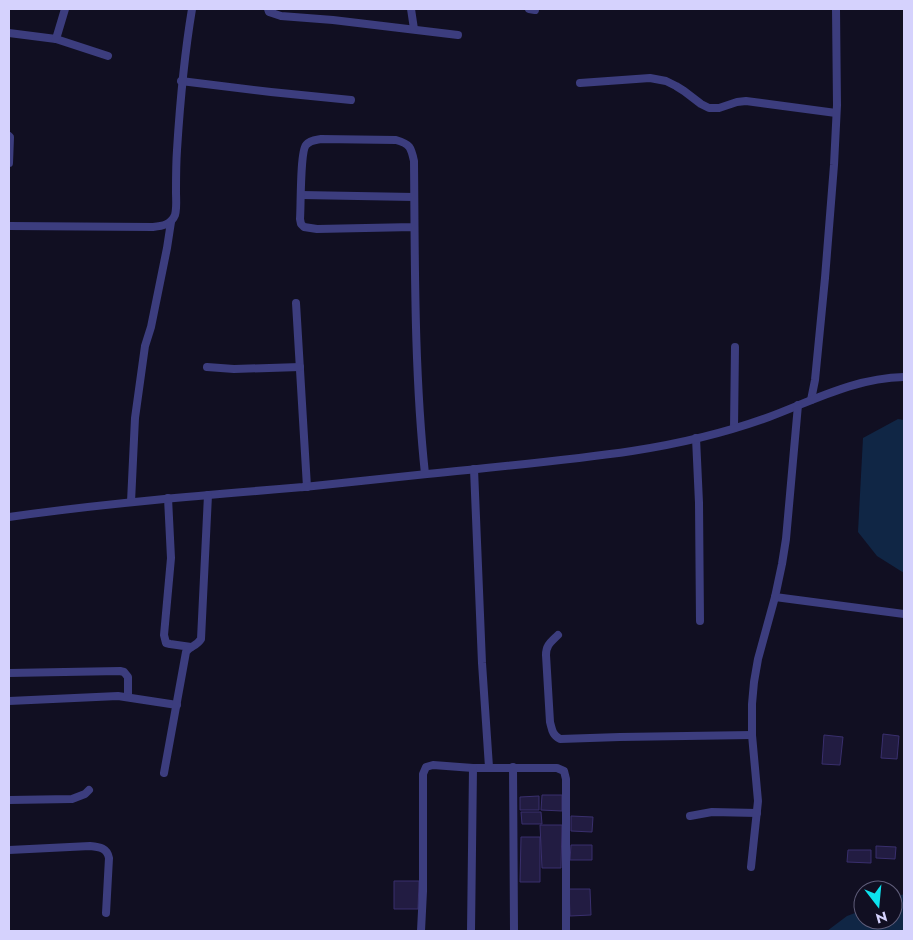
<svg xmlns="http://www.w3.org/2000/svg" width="913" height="940" font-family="Jost,sans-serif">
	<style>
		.water { fill: #102645 }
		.building { fill: #221c42; stroke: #392f6d }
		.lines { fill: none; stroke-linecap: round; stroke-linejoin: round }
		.street { stroke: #3c3d7e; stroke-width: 8 }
	</style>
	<rect width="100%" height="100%" fill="#110f22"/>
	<g class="water">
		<polygon points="898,419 904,420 904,573 877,556 858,532 863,438"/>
		<polygon points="904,894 904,931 827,931 847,916 863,910 863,920 893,920 893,898"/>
	</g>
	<g class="building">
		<polygon points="883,734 899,736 897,759 881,758"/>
		<polygon points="824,735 843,737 840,765 822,764"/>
		<polygon points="542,795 562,795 562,811 541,810"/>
		<polygon points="539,796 539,810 520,810 520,797"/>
		<polygon points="521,812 541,812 542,824 522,824"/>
		<polygon points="571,816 593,817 592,832 571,831"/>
		<polygon points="540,825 562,825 561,868 542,868"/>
		<polygon points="521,837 540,837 540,882 520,882"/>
		<polygon points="571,845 592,845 592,860 570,860"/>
		<polygon points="876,846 896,847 895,859 876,858"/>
		<polygon points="848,850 871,850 871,863 847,862"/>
		<polygon points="394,881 419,881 418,909 394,909"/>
		<polygon points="569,889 590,889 591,915 570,916"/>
	</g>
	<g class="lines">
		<g class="street">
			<polyline points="268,9 269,12 281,16 333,20 458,35"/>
			<polyline points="411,9 414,29"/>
			<polyline points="529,9 535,10"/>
			<polyline points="9,33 56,39 108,56"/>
			<polyline points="56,39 65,9"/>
			<polyline points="181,81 271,92 351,100"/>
			<polyline points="580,83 650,78 666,81 676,86 684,91 701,104 709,108 719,108 737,102 746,101 836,113"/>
			<polyline points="9,136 10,137 9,163"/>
			<polyline points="301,195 414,197"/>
			<path d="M 9,226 L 153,227 C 162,226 171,225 175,215 C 177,208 176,199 176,192 C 176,178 176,164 177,150 C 180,102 184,57 192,9"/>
			<path d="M 414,227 L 317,229 L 304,227 L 301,224 L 300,219 C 301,207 300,152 306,145 C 310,140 316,140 321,139 L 396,140 C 410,144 411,147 414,161 C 415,265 414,370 425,474"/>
			<polyline points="296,303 307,487"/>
			<polyline points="207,367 234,369 300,367"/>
			<polyline points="811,400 815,380 825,278 834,165 837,105 836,9"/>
			<polyline points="734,428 735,347"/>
			<polyline points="696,438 699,503 700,621"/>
			<polyline points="474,469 482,663 489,767"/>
			<polyline points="168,498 171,558 164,635 166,643 170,644 191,647"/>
			<polyline points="131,502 135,418 145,346 151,327 167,248 171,222"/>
			<path d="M 9,517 C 107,503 206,495 304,487 C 345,483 386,478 427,474 C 495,467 564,461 632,451 C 678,444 725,433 769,417 C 814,400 855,378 904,377"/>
			<polyline points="775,597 904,614"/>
			<path d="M 558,635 C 551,642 546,645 546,655 L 550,722 C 552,729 552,735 560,739 L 620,737 L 752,735"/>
			<polyline points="9,673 120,671 124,672 128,677 128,697"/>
			<polyline points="9,701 118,696 177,705"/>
			<polyline points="513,767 514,931"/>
			<path d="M 164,773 L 186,652 C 190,646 197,646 201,639 L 208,495"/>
			<polyline points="9,800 72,799 85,794 89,790"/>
			<polyline points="690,816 712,812 757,813"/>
			<path d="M 9,850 L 90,846 C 100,847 107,848 109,858 L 106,913"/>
			<polyline points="751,867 758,801 752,735 752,704 754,682 758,659 775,597 782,564 786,539 798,405"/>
			<polyline points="421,931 423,891 423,774 426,767 433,765 473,768 557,768 564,771 566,779 566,931"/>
			<polyline points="471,931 473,768"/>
		</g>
	</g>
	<rect width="913" height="940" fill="none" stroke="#d5d2fd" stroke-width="20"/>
	<g transform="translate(878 905) rotate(164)"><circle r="24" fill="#110f22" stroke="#5f5d7a"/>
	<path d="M0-4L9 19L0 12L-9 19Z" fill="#0ce2ee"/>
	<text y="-8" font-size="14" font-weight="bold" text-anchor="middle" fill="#d5d2fd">N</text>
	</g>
</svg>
